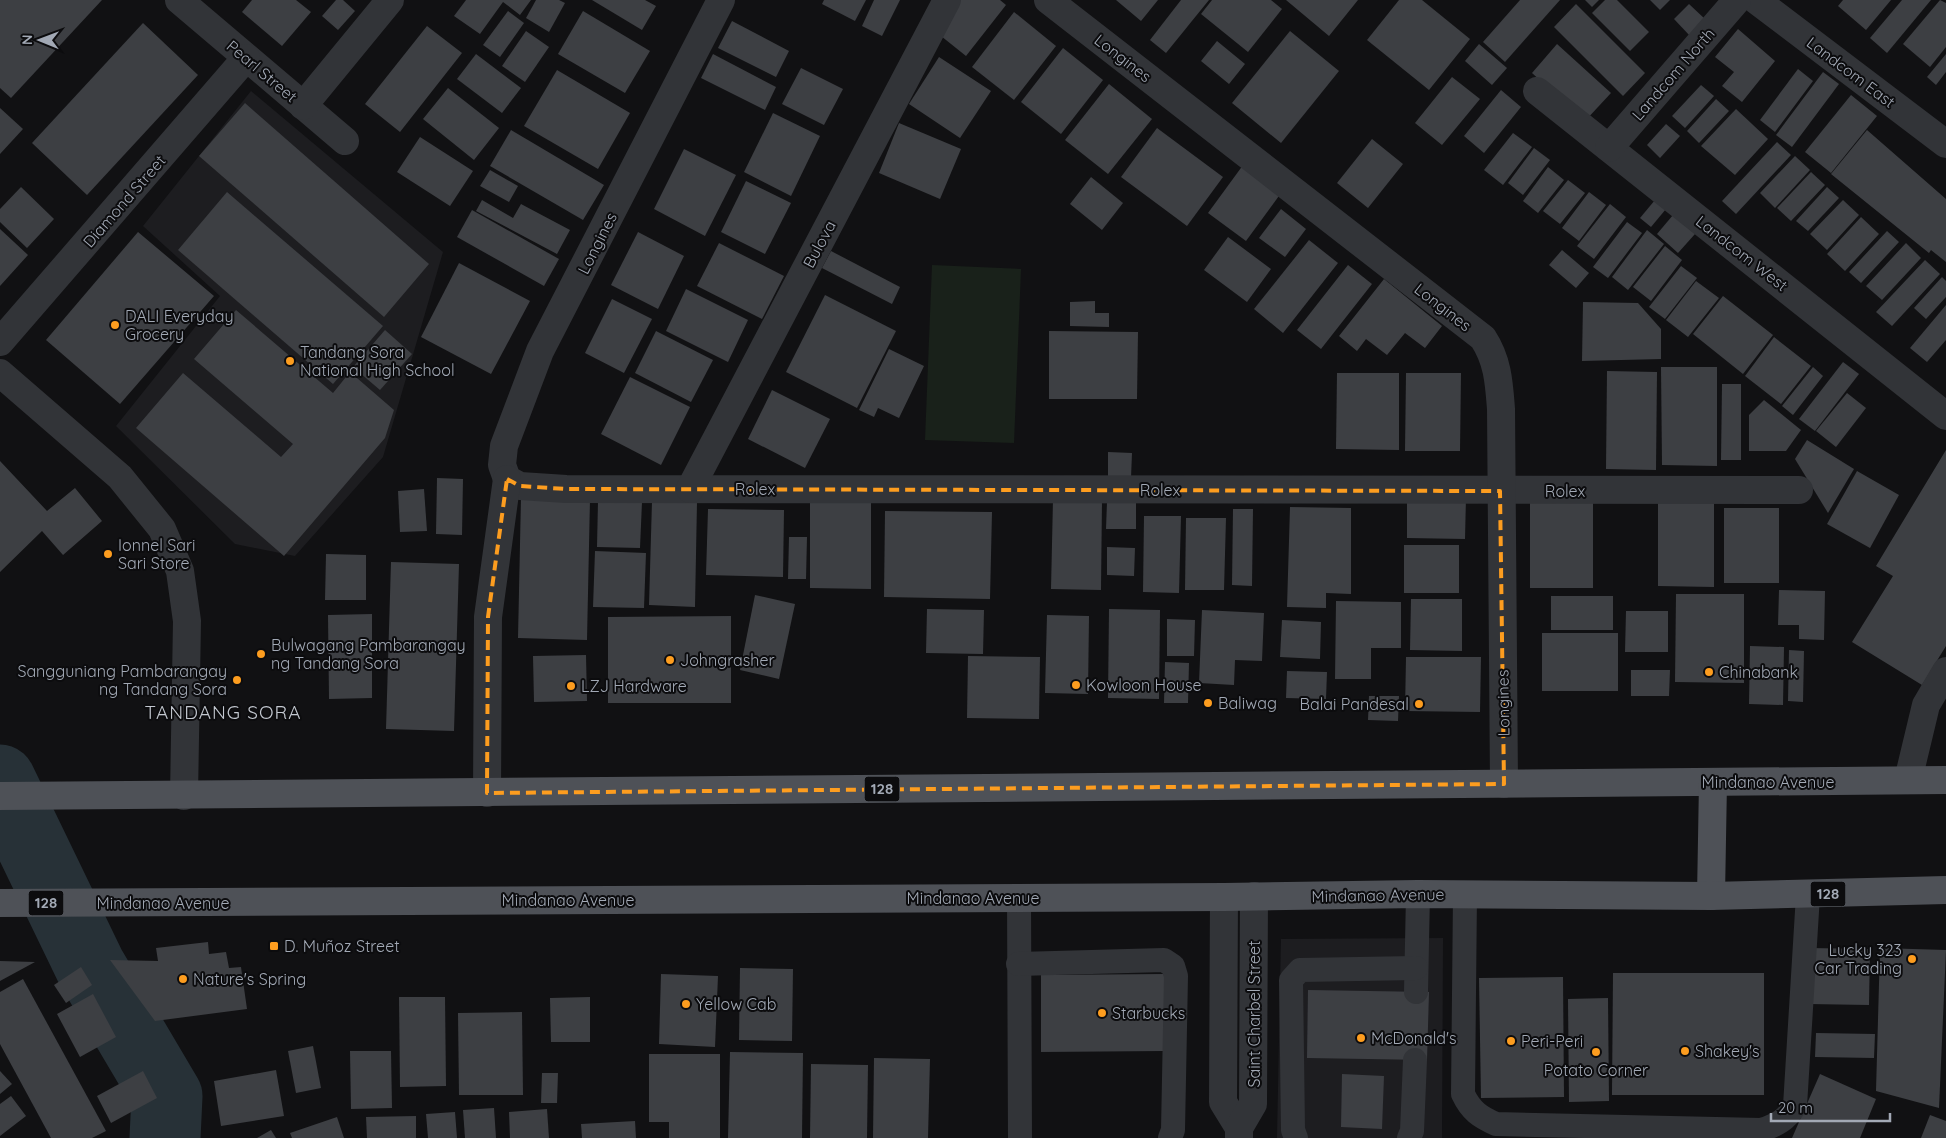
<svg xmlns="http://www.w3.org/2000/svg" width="1946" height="1138" font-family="Quicksand,sans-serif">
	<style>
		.built { fill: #1d1d20 }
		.green { fill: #19211a }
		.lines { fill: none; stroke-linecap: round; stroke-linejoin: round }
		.river { stroke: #273137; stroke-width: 71 }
		.building { fill: #3d3f43 }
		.service { stroke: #323438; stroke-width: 24 }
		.minor { stroke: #323438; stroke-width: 28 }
		.tertiary { stroke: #323438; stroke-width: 28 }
		.primary { stroke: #4e5157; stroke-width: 28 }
		.marked { fill: none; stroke: #fd9d1f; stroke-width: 4; stroke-dasharray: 10 6; stroke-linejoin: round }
		.poi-dot { fill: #fd9d1f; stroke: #0c0c0e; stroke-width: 2 }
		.labels { text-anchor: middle; stroke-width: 4; stroke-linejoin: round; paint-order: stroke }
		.shield { fill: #0c0c0e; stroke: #757a83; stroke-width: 1 }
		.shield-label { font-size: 15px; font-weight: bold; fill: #a2a9b5 }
		.street-label { font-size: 16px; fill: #a2a9b5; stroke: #0c0c0e }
		.poi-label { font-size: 16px; fill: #a2a9b5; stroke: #0c0c0e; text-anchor: start }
		.quarter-label { font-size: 19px; letter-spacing: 1px; fill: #c3c8d0; stroke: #0c0c0e }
	</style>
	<rect width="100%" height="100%" fill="#111113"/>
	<g class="built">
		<polygon points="251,91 443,252 383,457 295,556 235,544 116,426 220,296 143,226"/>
		<polygon points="1443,938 1442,1138 1277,1138 1281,939"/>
	</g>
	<polygon class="green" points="932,265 1021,269 1014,443 925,440"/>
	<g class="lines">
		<polyline class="river" points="0,780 90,966 167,1096 165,1138"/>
	</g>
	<g class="building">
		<polygon points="0,0 102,0 11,98 0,88"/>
		<polygon points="252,0 296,0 311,12 282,46 242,12"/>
		<polygon points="336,0 343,0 355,11 338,30 322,16"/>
		<polygon points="466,0 531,0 520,15 503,2 480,34 454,16"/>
		<polygon points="536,0 559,0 565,3 549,32 526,18"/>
		<polygon points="592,0 645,0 656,6 642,30"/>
		<polygon points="824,0 866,0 855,21 822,4"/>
		<polygon points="874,0 900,0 882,36 862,26"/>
		<polygon points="961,0 1000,0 1006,5 966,56 936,32"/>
		<polygon points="1116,0 1158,0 1141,21"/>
		<polygon points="1181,0 1209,0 1166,53 1150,40"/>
		<polygon points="1212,0 1271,0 1282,9 1248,52 1201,14"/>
		<polygon points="1286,0 1358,0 1329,36"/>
		<polygon points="1399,0 1422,0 1470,39 1429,90 1367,40"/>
		<polygon points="1520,0 1560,0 1505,62 1483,42"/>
		<polygon points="1585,0 1599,0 1592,7"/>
		<polygon points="1605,0 1617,0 1649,32 1630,51 1592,13"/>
		<polygon points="1650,0 1670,0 1660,10"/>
		<polygon points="1843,0 1891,0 1866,30 1838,6"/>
		<polygon points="1902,0 1931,0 1887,53 1870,38"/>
		<polygon points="1940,0 1946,3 1946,47 1930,67 1903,44"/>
		<polygon points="1576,4 1645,73 1623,96 1554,27"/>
		<polygon points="1689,4 1706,20 1690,36 1674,19"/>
		<polygon points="508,11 524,23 500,57 483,45"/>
		<polygon points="583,11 650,51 625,93 558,54"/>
		<polygon points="1014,12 1056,46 1014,100 972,67"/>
		<polygon points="732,21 789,51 776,77 718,48"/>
		<polygon points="143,23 198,75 87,195 32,143"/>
		<polygon points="427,26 462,53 400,132 365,104"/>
		<polygon points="1738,29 1775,61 1742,102 1722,86 1734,72 1715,57"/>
		<polygon points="526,31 549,47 525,82 502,66"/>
		<polygon points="1290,31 1339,71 1281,143 1232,103"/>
		<polygon points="1217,41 1245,64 1229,84 1201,61"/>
		<polygon points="1479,44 1507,68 1492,85 1465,61"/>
		<polygon points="1557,44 1611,93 1585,121 1532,73"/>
		<polygon points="1063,48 1103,80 1061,134 1021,102"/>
		<polygon points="476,54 521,88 502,113 457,79"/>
		<polygon points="713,54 776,87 765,110 701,78"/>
		<polygon points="1946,54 1946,72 1936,85 1927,77"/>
		<polygon points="939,57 991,91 960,138 909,104"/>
		<polygon points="801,68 843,89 824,125 782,104"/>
		<polygon points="1798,69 1813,81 1775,132 1760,120"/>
		<polygon points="557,70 630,113 598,169 524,126"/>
		<polygon points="1823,72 1839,84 1792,147 1776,135"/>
		<polygon points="1452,77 1480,99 1442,145 1415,123"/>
		<polygon points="1109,84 1152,119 1108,174 1065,140"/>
		<polygon points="1701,85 1714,96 1685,128 1672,116"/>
		<polygon points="448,88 499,128 474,160 423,119"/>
		<polygon points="1501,90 1521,107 1484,153 1464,136"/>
		<polygon points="1851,95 1877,116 1831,173 1805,152"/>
		<polygon points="1716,99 1729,111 1699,143 1687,131"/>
		<polygon points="245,103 429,264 384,317 199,156"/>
		<polygon points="0,108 23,129 0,154"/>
		<polygon points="1736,109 1768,139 1735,175 1701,146"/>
		<polygon points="773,113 820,136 791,196 744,172"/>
		<polygon points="899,123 961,149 940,199 879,173"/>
		<polygon points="1666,124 1680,136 1660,158 1647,145"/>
		<polygon points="1157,128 1223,177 1187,226 1121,177"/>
		<polygon points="511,130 604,185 583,220 490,166"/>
		<polygon points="1867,130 1946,199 1946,262 1931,250 1929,253 1831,174"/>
		<polygon points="1513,133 1532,147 1503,185 1484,170"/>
		<polygon points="420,137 473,171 450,206 397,172"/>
		<polygon points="1372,139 1403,164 1368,208 1337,183"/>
		<polygon points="1777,142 1791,155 1736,214 1722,201"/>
		<polygon points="1534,148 1550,160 1523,195 1508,183"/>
		<polygon points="684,149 736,175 705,236 654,209"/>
		<polygon points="1795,156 1810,170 1775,208 1760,193"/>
		<polygon points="1246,161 1284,189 1246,241 1208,213"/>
		<polygon points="1548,167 1564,180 1538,213 1523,201"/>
		<polygon points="490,170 518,186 509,202 480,186"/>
		<polygon points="1811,172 1825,185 1791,221 1777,208"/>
		<polygon points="1091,177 1123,203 1102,230 1070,204"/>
		<polygon points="1568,180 1585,193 1560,224 1543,211"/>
		<polygon points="746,181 791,203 765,254 721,232"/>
		<polygon points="21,187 54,219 27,248 0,222 0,209"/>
		<polygon points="1827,187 1839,198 1808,231 1796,221"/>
		<polygon points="227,192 383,326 333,384 178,250"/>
		<polygon points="1589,192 1606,205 1579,241 1562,228"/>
		<polygon points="482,200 513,218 521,204 570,230 557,254 476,211"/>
		<polygon points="1655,200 1666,209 1651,227 1640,218"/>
		<polygon points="1843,200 1859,215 1827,250 1810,234"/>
		<polygon points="1610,204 1626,217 1594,259 1577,246"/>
		<polygon points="1281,209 1306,229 1285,257 1259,238"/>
		<polygon points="472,210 559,259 544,286 457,237"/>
		<polygon points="1673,215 1695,234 1678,253 1657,234"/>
		<polygon points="1861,217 1879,234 1845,271 1827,254"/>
		<polygon points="1627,222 1642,233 1608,278 1593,267"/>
		<polygon points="0,229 28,255 0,286"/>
		<polygon points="1647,230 1664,244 1628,290 1612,277"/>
		<polygon points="1887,231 1899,242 1861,283 1849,272"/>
		<polygon points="138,232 214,296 120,404 46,340"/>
		<polygon points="638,232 684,256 658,309 611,285"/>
		<polygon points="1228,237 1271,269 1247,302 1204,270"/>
		<polygon points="1309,240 1338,263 1283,333 1254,309"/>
		<polygon points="719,243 784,276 762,319 697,286"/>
		<polygon points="1906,243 1921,258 1882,300 1866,286"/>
		<polygon points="1665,246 1682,260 1651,301 1633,287"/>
		<polygon points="1562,250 1589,273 1576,288 1549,265"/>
		<polygon points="831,251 900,287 892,304 822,268"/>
		<polygon points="1925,260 1940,274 1892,326 1876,312"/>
		<polygon points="459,263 530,301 491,374 421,337"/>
		<polygon points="1348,265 1372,284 1321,349 1297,330"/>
		<polygon points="1681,266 1697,278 1665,319 1649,307"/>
		<polygon points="1942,277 1946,281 1946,297 1926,319 1914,308"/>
		<polygon points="1384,279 1442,326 1425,348 1405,333 1387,355 1366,339 1357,351 1339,336"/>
		<polygon points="1696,281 1719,298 1688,337 1666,320"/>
		<polygon points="686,289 748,320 728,362 666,331"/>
		<polygon points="825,295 896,331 857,408 786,372"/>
		<polygon points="1723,296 1773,335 1743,374 1693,334"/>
		<polygon points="612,299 652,319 624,373 585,353"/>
		<polygon points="1095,301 1095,313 1109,313 1109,327 1070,326 1070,302"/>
		<polygon points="1583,302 1638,303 1661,329 1661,359 1582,361"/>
		<polygon points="1946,305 1946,340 1927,362 1910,348"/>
		<polygon points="236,310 333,393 350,372 394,410 385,438 284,556 136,428 183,373 281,457 293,444 194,359"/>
		<polygon points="385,330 412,354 380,390 353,367"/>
		<polygon points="656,331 713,360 691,402 635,373"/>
		<polygon points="1049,331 1138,332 1137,399 1049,399"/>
		<polygon points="1774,337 1811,366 1781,404 1745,376"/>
		<polygon points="889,349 924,366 899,418 878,408 874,417 859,410"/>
		<polygon points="1843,362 1859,374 1815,431 1799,419"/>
		<polygon points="1661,367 1717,367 1717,466 1662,465"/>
		<polygon points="1813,367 1823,376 1793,415 1782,406"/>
		<polygon points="1607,371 1657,372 1656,470 1606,469"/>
		<polygon points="1337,373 1399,373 1399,450 1336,449"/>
		<polygon points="1406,373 1461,373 1460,451 1405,451"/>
		<polygon points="630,377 690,407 661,465 601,434"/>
		<polygon points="1722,384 1741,384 1741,460 1721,460"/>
		<polygon points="772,390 830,419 805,468 748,439"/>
		<polygon points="1847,393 1866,408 1836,447 1816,431"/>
		<polygon points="1764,400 1801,430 1786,451 1749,451 1749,415"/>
		<polygon points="1807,440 1854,469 1828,513 1795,459"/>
		<polygon points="1946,450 1946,646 1922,685 1852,642 1893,576 1876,566"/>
		<polygon points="1108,452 1132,453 1131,478 1108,477"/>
		<polygon points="0,461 47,511 75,488 102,521 63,555 42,531 0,572"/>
		<polygon points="1857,471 1899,495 1870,548 1827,524"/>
		<polygon points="437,478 463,479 462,535 436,534"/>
		<polygon points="424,489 427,531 400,532 398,491"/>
		<polygon points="1407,496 1466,497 1465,539 1407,538"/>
		<polygon points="521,497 590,499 587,640 518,638"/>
		<rect x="1530" y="497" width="63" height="91"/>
		<polygon points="1053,499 1102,500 1101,590 1051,589"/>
		<polygon points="810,500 871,501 871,589 810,588"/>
		<polygon points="1658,500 1714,500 1714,587 1658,586"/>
		<polygon points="598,501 642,502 640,548 597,547"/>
		<polygon points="652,501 697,502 695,607 649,605"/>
		<polygon points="1107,502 1136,502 1136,529 1106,529"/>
		<polygon points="1290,507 1351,508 1351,594 1326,593 1326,608 1287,607"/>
		<rect x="1724" y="508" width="55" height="75"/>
		<polygon points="708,509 784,510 783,577 706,575"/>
		<polygon points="1233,509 1253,509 1252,586 1232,585"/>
		<polygon points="885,511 992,512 990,599 884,597"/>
		<polygon points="1144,516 1181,516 1179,593 1143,592"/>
		<polygon points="1186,518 1226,518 1224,590 1185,590"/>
		<polygon points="789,537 807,537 806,579 788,579"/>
		<rect x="1404" y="545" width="55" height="48"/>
		<polygon points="1107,547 1135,548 1134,576 1107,575"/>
		<polygon points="595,551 646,553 644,608 593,607"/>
		<polygon points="326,554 366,555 366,600 325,600"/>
		<polygon points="391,562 459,564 454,731 386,729"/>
		<polygon points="1779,590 1825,591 1824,640 1799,639 1799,625 1778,625"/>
		<polygon points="1676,594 1744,594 1744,683 1675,682"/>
		<polygon points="755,595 795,604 779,679 740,670"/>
		<rect x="1551" y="596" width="62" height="34"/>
		<polygon points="1411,599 1462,599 1462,651 1410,650"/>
		<polygon points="1336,601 1401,602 1401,648 1371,648 1371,679 1335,679"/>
		<polygon points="927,609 984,610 983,654 926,653"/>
		<polygon points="1109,609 1160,610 1159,699 1108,698"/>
		<polygon points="1202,610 1264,613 1262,661 1235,660 1234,685 1199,683"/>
		<polygon points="1626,611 1668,611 1668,652 1625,652"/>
		<polygon points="372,614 372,698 329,699 328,615"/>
		<polygon points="1047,615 1089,616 1088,694 1045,693"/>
		<polygon points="731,616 731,703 608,703 608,617"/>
		<polygon points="1167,619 1195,620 1194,656 1167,656"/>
		<polygon points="1282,620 1321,622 1320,659 1280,657"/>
		<rect x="1542" y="633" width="76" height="58"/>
		<polygon points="1750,646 1784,647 1783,705 1749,704"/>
		<polygon points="1789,650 1804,651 1803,702 1788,701"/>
		<polygon points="586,655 587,701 534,702 533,656"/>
		<polygon points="968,656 1040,657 1039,719 967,718"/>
		<polygon points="1406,657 1481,657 1480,712 1405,711"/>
		<polygon points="1165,662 1189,663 1188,703 1164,703"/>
		<polygon points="1631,670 1670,670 1669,696 1631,696"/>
		<polygon points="1287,671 1327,672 1326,699 1286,698"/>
		<polygon points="1369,696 1399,696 1398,721 1368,720"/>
		<polygon points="208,942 209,954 226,952 229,968 241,967 247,1009 155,1021 110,960 158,961 156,948"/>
		<polygon points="1809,948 1870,949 1869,1005 1808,1004"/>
		<polygon points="1880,948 1946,950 1939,1108 1876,1091"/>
		<polygon points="0,961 35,962 0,981"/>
		<polygon points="81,967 92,985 66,1003 54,985"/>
		<polygon points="740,968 793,969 792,1041 739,1040"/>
		<polygon points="1613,973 1764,973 1764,1095 1612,1095"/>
		<polygon points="661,974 718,976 715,1047 659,1044"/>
		<polygon points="1164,974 1164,1051 1041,1052 1041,975"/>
		<polygon points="1563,977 1564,1097 1481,1098 1479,978"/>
		<polygon points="23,979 106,1131 92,1138 51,1138 0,1044 0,992"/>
		<polygon points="1308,990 1429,992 1427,1060 1307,1058"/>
		<polygon points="93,994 116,1037 80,1057 57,1014"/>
		<polygon points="399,997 445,997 446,1086 400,1087"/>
		<polygon points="590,997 590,1042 551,1042 550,998"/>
		<polygon points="1608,998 1609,1101 1569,1102 1568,999"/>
		<polygon points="522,1012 523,1095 459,1095 458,1013"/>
		<polygon points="1816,1033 1875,1034 1874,1058 1815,1057"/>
		<polygon points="313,1046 321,1088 296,1093 288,1051"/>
		<polygon points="350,1051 391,1051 392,1108 351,1109"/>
		<polygon points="730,1052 803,1053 802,1138 728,1138"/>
		<polygon points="649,1054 720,1054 720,1138 669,1138 669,1122 649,1122"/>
		<polygon points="874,1058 930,1059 928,1138 873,1138"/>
		<polygon points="811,1064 868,1065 867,1138 810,1138"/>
		<polygon points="276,1070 284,1116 221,1126 214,1081"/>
		<polygon points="0,1071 12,1084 0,1094"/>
		<polygon points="143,1071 157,1098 111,1123 97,1096"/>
		<polygon points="542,1073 558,1073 557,1103 541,1103"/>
		<polygon points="1342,1074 1384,1076 1382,1129 1341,1127"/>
		<polygon points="1820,1074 1876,1099 1860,1138 1792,1138"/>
		<polygon points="11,1096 26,1116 0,1136 0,1104"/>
		<polygon points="494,1108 496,1138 465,1138 463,1110"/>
		<polygon points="547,1109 549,1138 510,1138 509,1112"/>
		<polygon points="455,1112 457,1138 428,1138 426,1114"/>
		<polygon points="1930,1115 1946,1121 1946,1138 1921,1138"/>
		<polygon points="416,1116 416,1138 367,1138 366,1117"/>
		<polygon points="337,1117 344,1138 292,1138 290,1133"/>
		<polygon points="635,1121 636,1138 582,1138 581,1124"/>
		<polygon points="271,1130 276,1138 257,1138"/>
	</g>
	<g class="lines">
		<g class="service">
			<path d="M 1465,894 L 1463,1094 C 1471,1111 1480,1117 1496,1124 L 1761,1130 C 1777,1125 1786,1120 1795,1106 L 1808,895"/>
			<polyline points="1019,897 1020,1138"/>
			<polyline points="1018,964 1164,960 1173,966 1176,976 1173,1130 1170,1138"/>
			<polyline points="1416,992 1418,894"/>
			<polyline points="1296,1138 1293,1130 1291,980 1300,970 1416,968"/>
			<polyline points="1409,1138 1412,1131 1415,1060"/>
		</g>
		<g class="minor">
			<polyline points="179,0 345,141"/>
			<polyline points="721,0 540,351 504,446 502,465 507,479 520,486 566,489 1799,490"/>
			<path d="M 1048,0 L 1483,338 C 1498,361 1499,383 1501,409 L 1504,784"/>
			<polyline points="1756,0 1946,144"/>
			<polyline points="1537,91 1946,416"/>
			<polyline points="303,106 390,0"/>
			<polyline points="1609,148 1737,0"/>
			<polyline points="0,342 246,58"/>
			<polyline points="690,489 947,0"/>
			<polyline points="1908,780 1926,705 1946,671"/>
			<polyline points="487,793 488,617 507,479"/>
			<polyline points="1224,897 1223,1102 1239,1128"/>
			<polyline points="1239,1138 1239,1128 1253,1104 1254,896"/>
		</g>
		<polyline class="tertiary" points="0,373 120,477 162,529 180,571 187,621 184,796"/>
		<g class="primary">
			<polyline points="0,796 1946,780"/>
			<polyline points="1711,896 1713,782"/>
			<polyline points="0,903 1224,897 1418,894 1711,896 1946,890"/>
		</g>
	</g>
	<path class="marked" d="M 507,479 L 520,486 L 566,489 L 1500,491 L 1504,784 L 487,793 L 488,617 Z"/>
	<g class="poi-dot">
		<circle cx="115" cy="325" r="5"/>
		<circle cx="290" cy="361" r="5"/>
		<circle cx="108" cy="554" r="5"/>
		<circle cx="261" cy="654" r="5"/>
		<circle cx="670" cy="660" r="5"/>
		<circle cx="1709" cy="672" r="5"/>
		<circle cx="237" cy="680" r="5"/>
		<circle cx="1076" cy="685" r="5"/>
		<circle cx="571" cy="686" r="5"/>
		<circle cx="1208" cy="703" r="5"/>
		<circle cx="1419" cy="704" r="5"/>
		<rect x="269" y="941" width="10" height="10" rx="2.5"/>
		<circle cx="1912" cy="959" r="5"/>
		<circle cx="183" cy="979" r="5"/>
		<circle cx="686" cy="1004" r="5"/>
		<circle cx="1102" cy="1013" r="5"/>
		<circle cx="1361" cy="1038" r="5"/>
		<circle cx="1511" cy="1041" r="5"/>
		<circle cx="1685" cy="1051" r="5"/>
		<circle cx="1596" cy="1052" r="5"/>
	</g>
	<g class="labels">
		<g class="shield">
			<rect x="864.5" y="776.5" width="35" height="25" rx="4"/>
			<rect x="1810.5" y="881.5" width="35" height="25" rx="4"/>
			<rect x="28.5" y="890.5" width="35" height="25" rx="4"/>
		</g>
		<g class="shield-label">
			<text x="882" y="794">128</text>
			<text x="1828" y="899">128</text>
			<text x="46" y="908">128</text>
		</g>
		<g class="street-label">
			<text transform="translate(1123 58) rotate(38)" y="6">Longines</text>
			<text transform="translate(262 71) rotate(40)" y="6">Pearl Street</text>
			<text transform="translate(1851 72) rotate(37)" y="6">Landcom East</text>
			<text transform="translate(1673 74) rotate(-49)" y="6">Landcom North</text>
			<text transform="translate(124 201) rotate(-49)" y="6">Diamond Street</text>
			<text transform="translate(597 243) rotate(-63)" y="6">Longines</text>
			<text transform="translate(819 244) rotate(-62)" y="6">Bulova</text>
			<text transform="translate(1742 253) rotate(38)" y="6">Landcom West</text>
			<text transform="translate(1443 307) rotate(38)" y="6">Longines</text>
			<text x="755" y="495">Rolex</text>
			<text x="1160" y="496">Rolex</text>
			<text x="1565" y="497">Rolex</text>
			<text transform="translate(1503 703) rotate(-91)" y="6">Longines</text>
			<text x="1768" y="788">Mindanao Avenue</text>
			<text transform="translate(1378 895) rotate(-1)" y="6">Mindanao Avenue</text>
			<text x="973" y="904">Mindanao Avenue</text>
			<text x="568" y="906">Mindanao Avenue</text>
			<text x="163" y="909">Mindanao Avenue</text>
			<text transform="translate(1254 1014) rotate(-90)" y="6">Saint Charbel Street</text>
		</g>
		<g class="poi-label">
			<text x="125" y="322">DALI Everyday<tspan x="125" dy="18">Grocery</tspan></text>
			<text x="300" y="358">Tandang Sora<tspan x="300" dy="18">National High School</tspan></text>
			<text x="118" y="551">Ionnel Sari<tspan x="118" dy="18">Sari Store</tspan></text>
			<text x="271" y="651">Bulwagang Pambarangay<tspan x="271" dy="18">ng Tandang Sora</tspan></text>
			<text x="680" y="666">Johngrasher</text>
			<text x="227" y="677" text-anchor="end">Sangguniang Pambarangay<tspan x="227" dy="18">ng Tandang Sora</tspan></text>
			<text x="1719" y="678">Chinabank</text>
			<text x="1086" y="691">Kowloon House</text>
			<text x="581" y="692">LZJ Hardware</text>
			<text x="1218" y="709">Baliwag</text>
			<text x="1409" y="710" text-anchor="end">Balai Pandesal</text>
			<text x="284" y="952">D. Muñoz Street</text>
			<text x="1902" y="956" text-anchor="end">Lucky 323<tspan x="1902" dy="18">Car Trading</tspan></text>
			<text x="193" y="985">Nature's Spring</text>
			<text x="696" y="1010">Yellow Cab</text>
			<text x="1112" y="1019">Starbucks</text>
			<text x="1371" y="1044">McDonald's</text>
			<text x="1521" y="1047">Peri-Peri</text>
			<text x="1695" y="1057">Shakey's</text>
			<text x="1596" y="1076" text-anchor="middle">Potato Corner</text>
		</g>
		<g class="quarter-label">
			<text x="223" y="719">TANDANG SORA</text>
		</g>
	</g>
	<g transform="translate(40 40) rotate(271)" stroke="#0c0c0e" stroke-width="4" paint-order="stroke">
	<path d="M0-4L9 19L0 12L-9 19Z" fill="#a2a9b5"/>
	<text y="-8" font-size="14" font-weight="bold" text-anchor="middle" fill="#a2a9b5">N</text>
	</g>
	<path d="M1771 1113v8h119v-8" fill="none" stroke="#a2a9b5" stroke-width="2.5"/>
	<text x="1778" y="1113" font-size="15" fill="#a2a9b5" stroke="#0c0c0e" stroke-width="4" paint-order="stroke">20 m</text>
</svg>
